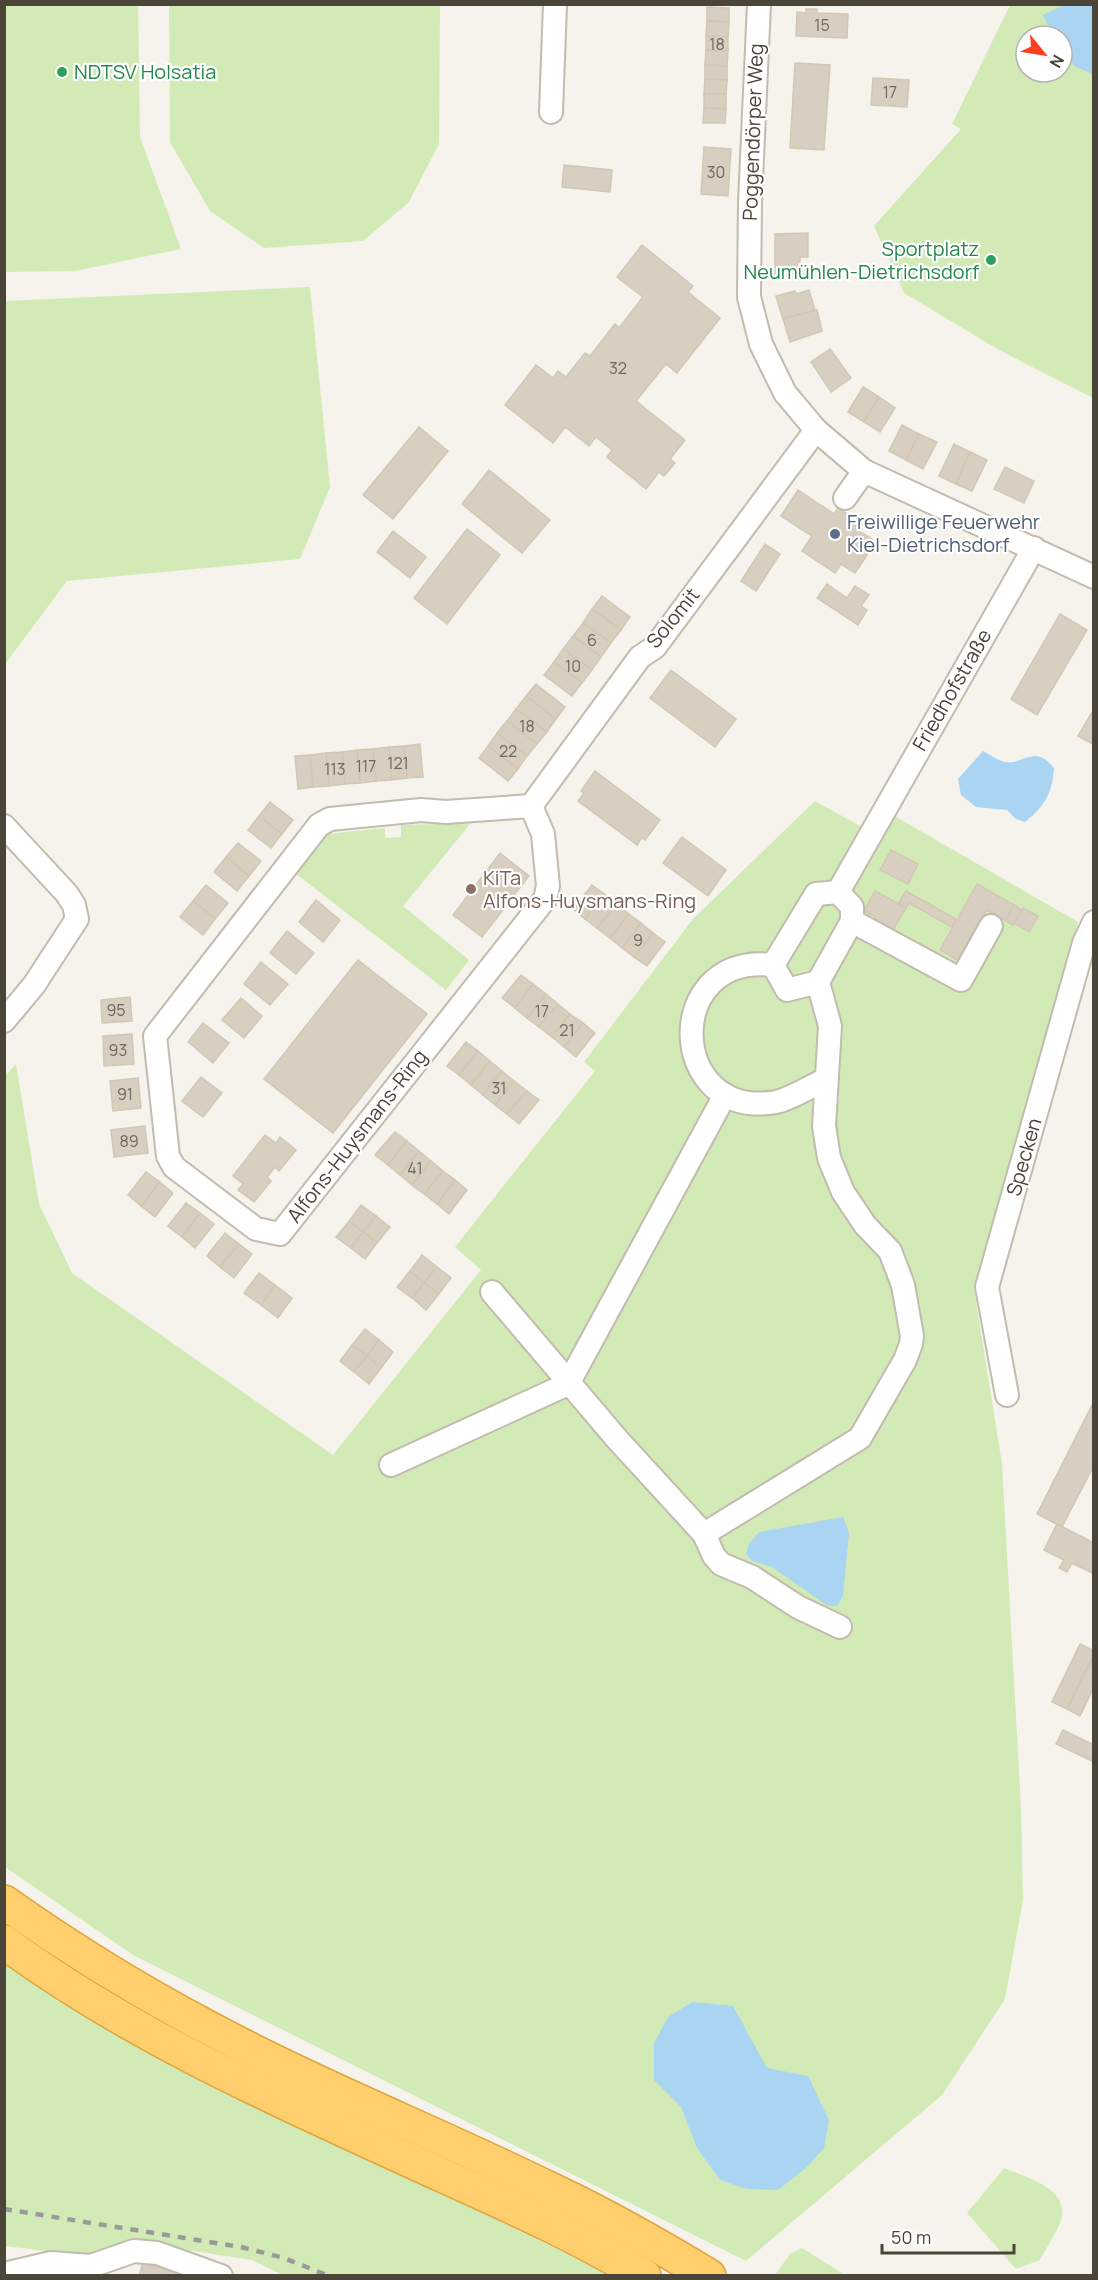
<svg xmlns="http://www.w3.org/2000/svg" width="1098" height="2280" font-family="Manrope,sans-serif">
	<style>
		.green { fill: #d2eab5; fill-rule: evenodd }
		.water { fill: #a9d4f2 }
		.building { fill: #d8cfc1; stroke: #d3c7b4; stroke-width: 1.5 }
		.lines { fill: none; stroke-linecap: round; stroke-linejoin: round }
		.minor-casing { stroke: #c2bbae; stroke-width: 26 }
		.highway-casing { stroke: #e0a43c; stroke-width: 36 }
		.minor { stroke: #fff; stroke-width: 22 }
		.highway { stroke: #ffcf6e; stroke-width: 33 }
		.rail { stroke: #9a9a9a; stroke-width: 4.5; stroke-dasharray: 8 8; stroke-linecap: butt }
		.leisure-dot { fill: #2e9e5b; stroke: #fff; stroke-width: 2 }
		.service-dot { fill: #5c6f8a; stroke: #fff; stroke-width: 2 }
		.education-dot { fill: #8d6e63; stroke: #fff; stroke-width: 2 }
		.labels { text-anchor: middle; stroke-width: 4.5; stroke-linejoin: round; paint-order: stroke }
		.number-label { font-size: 16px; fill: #6e675b }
		.leisure-label { font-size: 20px; fill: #27864d; stroke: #fff; text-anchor: start }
		.street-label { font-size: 20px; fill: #4b4439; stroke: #fff }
		.service-label { font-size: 20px; fill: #4e5e75; stroke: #fff; text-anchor: start }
		.education-label { font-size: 20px; fill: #785e54; stroke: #fff; text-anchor: start }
	</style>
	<rect width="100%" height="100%" fill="#f6f3ec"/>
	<g class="green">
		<polygon points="4,5 138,5 140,137 181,249 75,271 5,272"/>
		<polygon points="169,5 440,5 439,144 409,202 363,241 264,248 210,211 170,142"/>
		<path d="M 1010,5 L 1093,5 L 1093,398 L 999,350 L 904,293 L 874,226 L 961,129 L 952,124 ZM 1026,36 L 1062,36 L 1062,72 L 1026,72 Z"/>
		<polygon points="310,287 330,487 300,559 67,581 5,664 5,301"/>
		<polygon points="815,801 878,836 891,814 1078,922 974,1289 1002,1464 1021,1808 1023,1900 1005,1999 942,2095 746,2261 133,1955 5,1867 4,1077 16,1064 39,1204 72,1273 333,1455 481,1270 455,1247 595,1071 584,1062 693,919"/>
		<polygon points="471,823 403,906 469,960 446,990 295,873 327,834 385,828 385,838 401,837 401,825"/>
		<polygon points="4,1959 265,2108 611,2275 283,2275 252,2260 161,2246 95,2257 5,2246"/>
		<path d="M 1004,2168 C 1025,2177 1067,2187 1062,2217 C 1060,2227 1045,2250 1040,2260 L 1016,2269 L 967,2213 Z"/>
		<polygon points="802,2248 845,2275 775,2275 790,2254"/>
	</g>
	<g class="water">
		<polygon points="1066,4 1093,5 1093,74 1076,67 1062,54 1062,36 1053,36 1043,15"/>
		<path d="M 983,751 C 989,754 998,761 1005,762 C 1024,765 1034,743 1054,768 C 1052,794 1045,806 1025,822 L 1016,819 L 1007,810 L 976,807 L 961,795 L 958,779 Z"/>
		<polygon points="843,1517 849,1533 843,1596 837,1606 828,1606 772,1567 752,1561 746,1554 749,1544 759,1532"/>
		<polygon points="692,2002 733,2006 767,2068 808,2076 829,2120 824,2148 807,2167 778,2190 747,2189 720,2180 697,2148 681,2107 654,2080 654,2043 668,2017"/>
	</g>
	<g class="building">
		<polygon points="707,7 729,8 729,22 707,21"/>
		<polygon points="806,9 817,9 817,13 848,14 847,38 796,36 797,12 806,13"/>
		<polygon points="707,21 729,22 728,37 706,36"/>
		<polygon points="706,36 728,37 728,51 706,50"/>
		<polygon points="706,50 728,51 727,66 705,65"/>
		<polygon points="795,63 830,65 824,150 790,148"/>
		<polygon points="705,65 727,66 727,80 705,79"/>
		<polygon points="873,78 909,80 907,107 871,105"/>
		<polygon points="705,79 727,80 726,94 704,94"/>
		<polygon points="704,94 726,94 726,109 704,108"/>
		<polygon points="704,108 726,109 725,123 703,123"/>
		<polygon points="704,147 731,149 728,196 701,194"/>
		<polygon points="564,165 612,170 610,192 562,187"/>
		<polygon points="808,233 808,257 800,257 800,275 775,275 775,234"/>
		<polygon points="642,245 693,286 688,292 720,318 677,373 666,364 636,401 685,440 670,459 675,463 664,476 659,472 646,489 607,457 612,450 596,437 589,446 565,427 553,443 505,405 536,365 553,378 558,371 566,377 585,353 590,356 615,324 619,328 643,297 617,277"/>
		<polygon points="809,290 815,310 783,319 776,296 795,291 796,294"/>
		<polygon points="817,310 822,331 790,342 783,319"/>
		<polygon points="830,349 851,378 831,392 811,362"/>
		<polygon points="863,387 879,397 864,422 848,412"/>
		<polygon points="879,397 895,408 880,432 864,422"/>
		<polygon points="902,425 919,434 906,460 889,451"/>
		<polygon points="419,427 448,451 393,519 363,495"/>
		<polygon points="919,434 937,442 923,469 906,460"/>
		<polygon points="954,444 970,452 956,484 939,476"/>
		<polygon points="970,452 987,460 972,491 956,484"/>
		<polygon points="1005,467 1034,481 1024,503 994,489"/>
		<polygon points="489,470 550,520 522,553 462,504"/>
		<polygon points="798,490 834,514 838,508 863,525 859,531 876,542 855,573 841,564 835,573 802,551 812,536 781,516"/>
		<polygon points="467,529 500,555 447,624 414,598"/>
		<polygon points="393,531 426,557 410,578 377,552"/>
		<polygon points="765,544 780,554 756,591 741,581"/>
		<polygon points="827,584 847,598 855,586 869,595 861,606 867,610 858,625 817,598"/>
		<polygon points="602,596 630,617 621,630 592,609"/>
		<polygon points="592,609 621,630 611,643 583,623"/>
		<polygon points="1060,614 1087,630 1037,715 1011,699"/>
		<polygon points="583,623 611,643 601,657 573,636"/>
		<polygon points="573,636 601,657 592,670 563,649"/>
		<polygon points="563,649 592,670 582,683 554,662"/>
		<polygon points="554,662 582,683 572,696 544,675"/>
		<polygon points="671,670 736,719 715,747 650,698"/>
		<polygon points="536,684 565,707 556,719 526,696"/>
		<polygon points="526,696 556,719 547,732 516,709"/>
		<polygon points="516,709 547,732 537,744 507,721"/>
		<polygon points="1094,709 1094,745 1078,736"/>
		<polygon points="507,721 537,744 527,756 497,733"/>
		<polygon points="497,733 527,756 518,769 488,746"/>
		<polygon points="420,744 423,777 407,778 404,746"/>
		<polygon points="404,746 407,778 391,780 389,747"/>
		<polygon points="488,746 518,769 508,781 479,758"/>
		<polygon points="389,747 391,780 376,781 373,749"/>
		<polygon points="373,749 376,781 360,783 357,750"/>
		<polygon points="357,750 360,783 345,784 342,752"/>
		<polygon points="342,752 345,784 329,786 326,753"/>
		<polygon points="326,753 329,786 313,787 310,755"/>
		<polygon points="310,755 313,787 298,789 295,756"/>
		<polygon points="595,771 660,820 645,840 642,837 637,845 578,801 584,793 581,791"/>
		<polygon points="270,802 293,820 282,834 259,816"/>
		<polygon points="259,816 282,834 271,848 248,830"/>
		<polygon points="682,837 726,870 708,896 663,863"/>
		<polygon points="238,843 261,861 249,876 226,857"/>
		<polygon points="891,850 918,864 908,884 880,870"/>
		<polygon points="500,853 529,876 482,937 453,915"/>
		<polygon points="226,857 249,876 237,891 214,872"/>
		<polygon points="977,884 1014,905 1006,921 987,910 959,961 940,950"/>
		<polygon points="206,885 228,903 215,919 193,901"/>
		<polygon points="592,885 604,894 585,919 573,909"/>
		<polygon points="875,891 906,908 889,936 871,926 876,917 864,911"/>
		<polygon points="906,891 956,919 952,927 909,903 906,908 898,904"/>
		<polygon points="604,894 616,904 597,928 585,919"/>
		<polygon points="316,900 340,920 323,942 299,922"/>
		<polygon points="193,901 215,919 203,935 180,917"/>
		<polygon points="616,904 629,914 610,938 597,928"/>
		<polygon points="1014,905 1022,910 1013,925 1006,921"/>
		<polygon points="1023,908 1038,916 1029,932 1014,923"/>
		<polygon points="629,914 641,923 622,948 610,938"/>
		<polygon points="641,923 653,933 634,957 622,948"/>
		<polygon points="287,931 314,953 296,974 270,953"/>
		<polygon points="653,933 665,942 647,966 634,957"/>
		<polygon points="358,960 427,1014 333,1133 264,1079"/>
		<polygon points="261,962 288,984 270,1005 244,984"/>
		<polygon points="521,975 533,984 515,1008 502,998"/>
		<polygon points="533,984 546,994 527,1018 515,1008"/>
		<polygon points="546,994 558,1004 539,1027 527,1018"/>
		<polygon points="130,997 132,1021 102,1023 101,1000"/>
		<polygon points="241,998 262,1016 244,1038 222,1020"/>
		<polygon points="558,1004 570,1014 552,1037 539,1027"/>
		<polygon points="570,1014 583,1023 564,1047 552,1037"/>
		<polygon points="203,1023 229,1043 213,1063 188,1042"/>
		<polygon points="583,1023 595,1033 576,1057 564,1047"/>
		<polygon points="132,1034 134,1064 104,1066 103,1036"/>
		<polygon points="466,1042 478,1051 459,1075 447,1066"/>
		<polygon points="478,1051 490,1061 471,1085 459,1075"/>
		<polygon points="490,1061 502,1071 483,1095 471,1085"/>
		<polygon points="502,1071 514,1081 495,1105 483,1095"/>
		<polygon points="201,1077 222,1093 203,1117 182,1101"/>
		<polygon points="138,1078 141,1108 113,1111 110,1081"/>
		<polygon points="514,1081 527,1091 507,1114 495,1105"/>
		<polygon points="527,1091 539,1100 519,1124 507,1114"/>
		<polygon points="145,1126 148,1153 114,1157 111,1130"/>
		<polygon points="395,1132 407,1141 388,1165 375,1155"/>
		<polygon points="265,1135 276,1143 280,1137 296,1150 279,1171 275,1167 267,1177 271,1181 254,1202 238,1190 243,1184 233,1176"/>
		<polygon points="407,1141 419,1151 400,1175 388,1165"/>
		<polygon points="419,1151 431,1161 412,1185 400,1175"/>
		<polygon points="431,1161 443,1171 424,1194 412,1185"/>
		<polygon points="443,1171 455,1180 437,1204 424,1194"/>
		<polygon points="146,1172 160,1182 141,1206 128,1195"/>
		<polygon points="455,1180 467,1190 449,1214 437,1204"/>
		<polygon points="160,1182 173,1193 155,1217 141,1206"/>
		<polygon points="186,1203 200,1213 182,1237 168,1226"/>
		<polygon points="361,1205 376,1216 363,1232 349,1221"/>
		<polygon points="200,1213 214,1224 195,1248 182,1237"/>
		<polygon points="376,1216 390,1227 377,1243 363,1232"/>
		<polygon points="349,1221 363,1232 351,1248 336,1237"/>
		<polygon points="363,1232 377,1243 365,1259 351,1248"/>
		<polygon points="225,1233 239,1244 220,1267 207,1256"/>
		<polygon points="239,1244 252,1254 234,1278 220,1267"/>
		<polygon points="422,1255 437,1267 424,1283 410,1271"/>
		<polygon points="437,1267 451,1278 439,1294 424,1283"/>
		<polygon points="410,1271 424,1283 412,1298 397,1287"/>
		<polygon points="259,1273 275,1285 261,1305 244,1293"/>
		<polygon points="424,1283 439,1294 426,1310 412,1298"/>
		<polygon points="275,1285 292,1298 278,1318 261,1305"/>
		<polygon points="365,1329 379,1340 367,1356 352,1345"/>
		<polygon points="379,1340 393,1352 381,1368 367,1356"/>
		<polygon points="352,1345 367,1356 354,1372 340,1361"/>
		<polygon points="367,1356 381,1368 369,1384 354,1372"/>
		<polygon points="1094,1401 1094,1465 1062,1527 1037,1514"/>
		<polygon points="1057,1524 1094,1543 1094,1574 1072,1563 1067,1572 1059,1568 1064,1560 1044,1550"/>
		<polygon points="1080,1644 1094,1651 1094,1654 1067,1709 1052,1702"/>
		<polygon points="1094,1654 1094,1687 1080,1716 1067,1709"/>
		<polygon points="1063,1730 1094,1745 1094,1762 1056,1744"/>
		<polygon points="145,2256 200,2276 139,2276"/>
	</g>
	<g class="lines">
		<g class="minor-casing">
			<g id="minor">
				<polyline points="759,4 750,202 749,297 761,344 785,393 816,430 864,471 1094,577"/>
				<polyline points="551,112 555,4"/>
				<polyline points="845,498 864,471"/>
				<polygon points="531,806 543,834 548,886 545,899 280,1234 256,1229 174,1167 168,1156 155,1036 319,825 330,819 421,810 446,812"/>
				<polyline points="531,806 640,657 655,647 816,430"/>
				<polyline points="4,826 67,894 74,905 77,919 34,985 4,1021"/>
				<polyline points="838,892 1034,548"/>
				<polygon points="838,892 852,907 852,921 818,982 787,990 773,965 816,894"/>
				<polyline points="852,921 961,980 991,926"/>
				<path d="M 773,965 C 661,952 667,1121 776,1102 C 790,1099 812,1086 826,1079"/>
				<polyline points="492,1292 617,1439 704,1534 860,1438 905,1360 911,1344 912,1336 903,1285 890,1251 865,1225 843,1192 829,1158 824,1126 830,1026 818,982"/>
				<polyline points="1007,1395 987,1287 1084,943 1094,922"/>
				<polyline points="391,1465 568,1384 725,1095"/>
				<polyline points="704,1534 714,1556 721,1564 752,1577 798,1607 840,1627"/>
				<polyline points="4,2274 51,2263 91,2266 134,2251 157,2253 221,2276"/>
			</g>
		</g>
		<g class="highway-casing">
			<g id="highway">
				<path d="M 4,1902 C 69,1948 135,1989 205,2026 C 318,2087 438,2134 554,2191 C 607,2216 658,2245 709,2276"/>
				<path d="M 4,1942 C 139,2041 294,2107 444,2176 C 512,2207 580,2237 644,2276"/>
			</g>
		</g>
		<use href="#minor" class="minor"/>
		<use href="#highway" class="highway"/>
		<polyline class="rail" points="4,2209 241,2247 284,2258 329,2276"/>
	</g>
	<g class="leisure-dot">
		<circle cx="62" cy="72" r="6"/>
		<circle cx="991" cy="260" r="6"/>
	</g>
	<circle class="service-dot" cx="835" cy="534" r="6"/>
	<circle class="education-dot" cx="471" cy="889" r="6"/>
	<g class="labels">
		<g class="number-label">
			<text x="822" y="31">15</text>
			<text x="717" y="50">18</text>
			<text x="890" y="98">17</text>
			<text x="716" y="178">30</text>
			<text x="618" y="374">32</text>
			<text x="592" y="646">6</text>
			<text x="573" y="672">10</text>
			<text x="527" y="732">18</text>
			<text x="508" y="757">22</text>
			<text x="398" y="769">121</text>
			<text x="366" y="772">117</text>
			<text x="335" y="775">113</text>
			<text x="638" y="946">9</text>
			<text x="116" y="1016">95</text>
			<text x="542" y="1017">17</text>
			<text x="567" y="1036">21</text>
			<text x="118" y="1056">93</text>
			<text x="499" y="1094">31</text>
			<text x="125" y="1100">91</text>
			<text x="129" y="1147">89</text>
			<text x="415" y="1174">41</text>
		</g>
		<g class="leisure-label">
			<text x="74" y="79">NDTSV Holsatia</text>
			<text x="979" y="256" text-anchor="end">Sportplatz<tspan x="979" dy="23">Neumühlen-Dietrichsdorf</tspan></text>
		</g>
		<g class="street-label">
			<text transform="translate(753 132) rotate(-88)" y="7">Poggendörper Weg</text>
			<text transform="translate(673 618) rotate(-51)" y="7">Solomit</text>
			<text transform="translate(952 690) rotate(-60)" y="7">Friedhofstraße</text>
			<text transform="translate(357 1136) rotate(-52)" y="7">Alfons-Huysmans-Ring</text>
			<text transform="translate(1024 1157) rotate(-74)" y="7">Specken</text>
		</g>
		<g class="service-label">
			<text x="847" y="529">Freiwillige Feuerwehr<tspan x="847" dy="23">Kiel-Dietrichsdorf</tspan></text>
		</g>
		<g class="education-label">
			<text x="483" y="885">KiTa<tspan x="483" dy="23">Alfons-Huysmans-Ring</tspan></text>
		</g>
	</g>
	<rect width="1098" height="2280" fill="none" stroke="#4b4439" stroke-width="12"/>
	<g transform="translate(1044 54) rotate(120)"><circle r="28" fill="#ffffff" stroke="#b7b4b0" stroke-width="1.5"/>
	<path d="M0-4.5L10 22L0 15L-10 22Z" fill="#fc3f1d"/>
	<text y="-9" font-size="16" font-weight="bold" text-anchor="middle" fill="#4b4439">N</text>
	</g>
	<path d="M882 2244v9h132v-9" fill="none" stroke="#4b4439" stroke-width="3"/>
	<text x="891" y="2244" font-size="18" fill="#4b4439" stroke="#ffffff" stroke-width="4.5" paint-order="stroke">50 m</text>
</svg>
